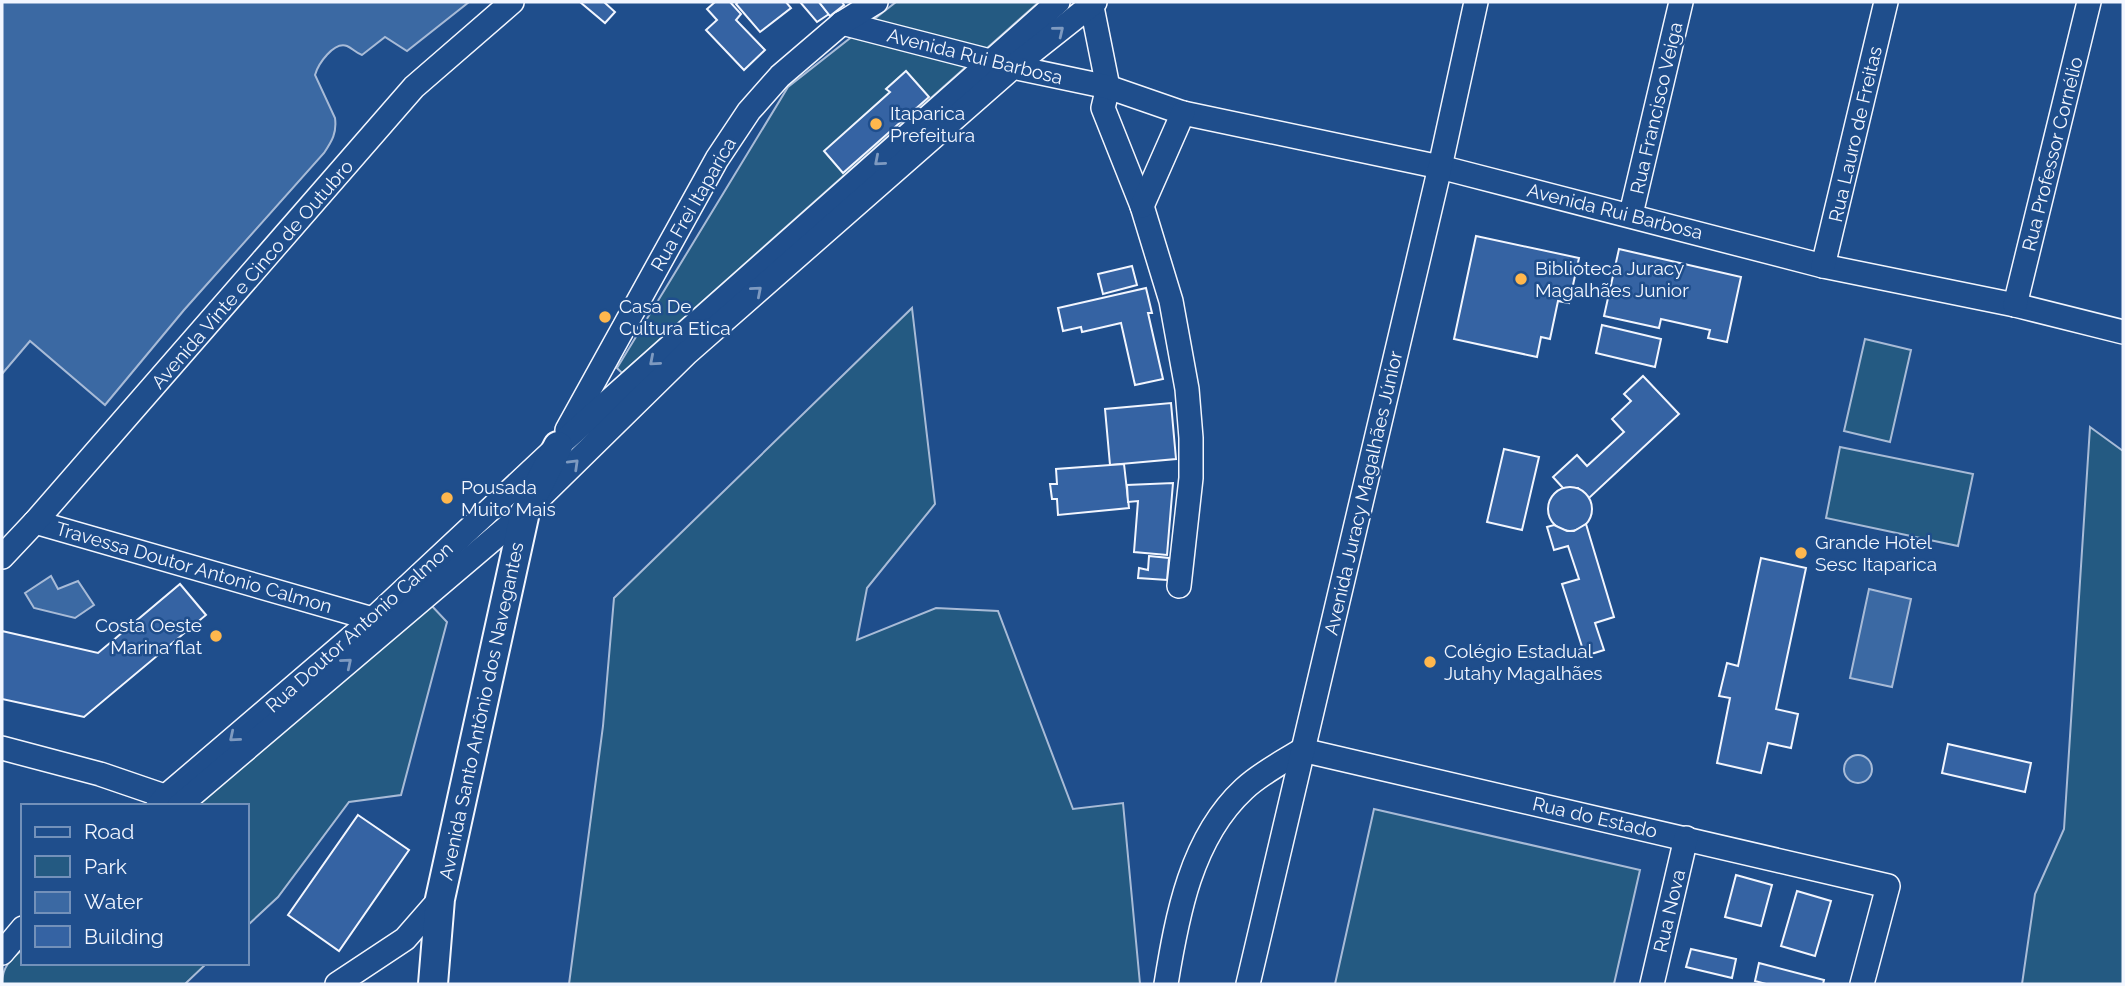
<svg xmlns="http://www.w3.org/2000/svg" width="2125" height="986" font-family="Raleway,sans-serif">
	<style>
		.green { fill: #245a82; stroke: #a8bbd7; stroke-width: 2 }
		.water { fill: #3b69a3; stroke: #a8bbd7; stroke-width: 2 }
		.building { fill: #3563a3; stroke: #f2f6ff; stroke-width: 2 }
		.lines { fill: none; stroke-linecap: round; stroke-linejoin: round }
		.minor-casing { stroke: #f2f6ff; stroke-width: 26 }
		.major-casing { stroke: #f2f6ff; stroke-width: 32 }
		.minor { stroke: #1f4e8c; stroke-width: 23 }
		.major { stroke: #1f4e8c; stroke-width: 28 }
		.oneway { stroke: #7e9ac0 }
		.poi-dot { fill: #ffb74d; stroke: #1f4e8c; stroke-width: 2.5 }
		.labels { text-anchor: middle; stroke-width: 5; stroke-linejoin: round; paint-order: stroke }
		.street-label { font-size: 19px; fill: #f2f6ff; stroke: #1f4e8c }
		.poi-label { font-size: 19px; fill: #f2f6ff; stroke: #1f4e8c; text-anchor: start }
	</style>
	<rect width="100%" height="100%" fill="#1f4e8c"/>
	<g class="green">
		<polygon points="896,2 1039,2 622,373 617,368 788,87"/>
		<polygon points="912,308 935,504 867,588 857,640 936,608 998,611 1073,809 1123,803 1140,984 569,984 603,726 614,598"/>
		<polygon points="1865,339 1911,350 1890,442 1844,431"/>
		<polygon points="2090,427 2123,451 2123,984 2022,984 2035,894 2064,829"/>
		<polygon points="1840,447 1973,474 1958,546 1826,518"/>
		<polygon points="430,604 447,622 401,795 349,802 278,897 247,926 247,806 192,806"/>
		<polygon points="1374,809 1640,870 1614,984 1335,984"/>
		<path d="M 23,949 L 23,963 L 207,963 L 185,984 L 2,984 C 2,967 10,960 23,949 Z"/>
	</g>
	<g class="water">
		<path d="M 2,2 L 469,2 L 407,51 L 385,37 L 362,55 C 356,53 352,48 347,46 C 334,41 318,64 315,75 L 335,118 C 337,133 332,141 324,153 L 184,310 L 105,405 L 30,341 L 2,374 Z"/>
		<polygon points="51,576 58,589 78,581 94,605 75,618 34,608 25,593"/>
		<polygon points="1869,589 1911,599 1892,687 1850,678"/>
		<circle cx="1858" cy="769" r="14"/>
	</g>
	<g class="building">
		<polygon points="580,2 604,2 615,12 605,23"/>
		<polygon points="715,2 730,2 741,14 736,20 765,50 744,70 706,30 717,20 707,9"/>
		<polygon points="738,2 786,2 791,8 760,32 736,4"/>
		<polygon points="800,2 819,2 829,14 817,22"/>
		<polygon points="819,2 842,2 844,5 830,16"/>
		<polygon points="906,71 929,97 843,173 824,151 890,92 886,89"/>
		<polygon points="1476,236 1579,258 1569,303 1558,301 1550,339 1541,337 1537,357 1454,339"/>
		<polygon points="1619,249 1741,277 1727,342 1708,338 1710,330 1661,319 1659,328 1604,316"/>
		<polygon points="1132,266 1137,285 1103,294 1098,274"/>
		<polygon points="1146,288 1152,313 1148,313 1163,379 1135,385 1121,323 1082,332 1081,327 1063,331 1058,308"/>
		<polygon points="1602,325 1661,339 1655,367 1596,353"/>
		<polygon points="1643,376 1679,414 1589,498 1578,488 1563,488 1553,477 1577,455 1587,466 1624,432 1612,419 1631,401 1624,394"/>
		<polygon points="1171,403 1176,459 1110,465 1105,409"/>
		<polygon points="1504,449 1539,457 1522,530 1487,522"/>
		<polygon points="1124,464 1129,508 1058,515 1057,499 1052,499 1050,484 1057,484 1056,469"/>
		<polygon points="1173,483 1167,555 1134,552 1138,501 1128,502 1127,485"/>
		<circle cx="1570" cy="509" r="22"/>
		<polygon points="1586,524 1614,617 1595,623 1604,650 1585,656 1562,584 1579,579 1568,546 1554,550 1547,527 1554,525 1567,531 1574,531"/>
		<polygon points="1149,556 1169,558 1167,580 1138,578 1139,568 1148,570"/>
		<polygon points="1761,558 1806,568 1776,709 1798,714 1791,748 1768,743 1761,773 1717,763 1730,698 1719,696 1727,663 1738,666"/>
		<polygon points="180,584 206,615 84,717 2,699 2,631 98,653"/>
		<polygon points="1948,744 2031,763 2025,792 1942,773"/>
		<polygon points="358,815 409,850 339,951 288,915"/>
		<polygon points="1736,875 1772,885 1761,926 1725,917"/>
		<polygon points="1797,891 1831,901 1815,956 1781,946"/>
		<polygon points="1691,949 1736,959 1732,978 1686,967"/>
		<polygon points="1759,963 1824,980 1823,984 1766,984 1755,981"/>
	</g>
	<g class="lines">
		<g class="minor-casing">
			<g id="minor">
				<polyline points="1091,2 1108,87 1103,108 1142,206 1171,301 1187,389 1191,438 1191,478 1179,586"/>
				<polyline points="842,23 1013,67 1108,87 1183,113 1440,167 1823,266 2015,305 2123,332"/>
				<polyline points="1142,206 1183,113"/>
				<polyline points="1631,214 1681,2"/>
				<polyline points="1823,266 1886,2"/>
				<polyline points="2015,305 2089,2"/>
				<polyline points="567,430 717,159 749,111 780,76 842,23 876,2"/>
				<polyline points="35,522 383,622"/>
				<polyline points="2,557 35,522 414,87 512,2"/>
				<polyline points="2,748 100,774 176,800"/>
				<polyline points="158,806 165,797 373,619 558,446 1058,2"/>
				<polyline points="179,806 525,512 687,353 1013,67 1095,2"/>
				<polyline points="2,953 23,928"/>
				<polyline points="337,984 405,939 440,899"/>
				<path d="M 1166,984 C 1177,916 1191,838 1244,789 C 1261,773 1283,762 1302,750 L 1888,886 L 1862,984"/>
				<polyline points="1248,984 1440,167 1476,2"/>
				<polyline points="1652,984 1686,838"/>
			</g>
		</g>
		<g class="major-casing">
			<polyline id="major" points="433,984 440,899 525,512 558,446"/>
		</g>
		<use href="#minor" class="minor"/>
		<use href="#major" class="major"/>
	</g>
	<defs><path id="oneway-chevron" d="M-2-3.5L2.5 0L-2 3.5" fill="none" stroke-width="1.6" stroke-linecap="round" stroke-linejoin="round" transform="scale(1.75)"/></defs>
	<g class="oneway">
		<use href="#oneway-chevron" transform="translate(1059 31) rotate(-39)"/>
		<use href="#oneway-chevron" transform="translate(879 161) rotate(139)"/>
		<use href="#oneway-chevron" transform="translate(757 291) rotate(-41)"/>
		<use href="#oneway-chevron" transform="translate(654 361) rotate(139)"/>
		<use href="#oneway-chevron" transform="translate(574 464) rotate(-44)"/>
		<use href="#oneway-chevron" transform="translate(347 663) rotate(-40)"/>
		<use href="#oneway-chevron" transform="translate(234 737) rotate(140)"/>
	</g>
	<g class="poi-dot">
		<circle cx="876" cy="124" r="7"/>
		<circle cx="1521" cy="279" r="7"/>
		<circle cx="605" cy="317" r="7"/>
		<circle cx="447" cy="498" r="7"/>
		<circle cx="1801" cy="553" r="7"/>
		<circle cx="216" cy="636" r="7"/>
		<circle cx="1430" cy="662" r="7"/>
	</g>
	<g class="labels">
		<g class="street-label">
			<text transform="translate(975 56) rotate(14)" y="7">Avenida Rui Barbosa</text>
			<text transform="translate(1656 108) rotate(-77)" y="7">Rua Francisco Veiga</text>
			<text transform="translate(1855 134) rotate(-77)" y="7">Rua Lauro de Freitas</text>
			<text transform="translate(2052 154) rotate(-76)" y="7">Rua Professor Cornélio</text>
			<text transform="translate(693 204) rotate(-60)" y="7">Rua Frei Itaparica</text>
			<text transform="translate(1615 211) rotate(14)" y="7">Avenida Rui Barbosa</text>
			<text transform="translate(252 274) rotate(-49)" y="7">Avenida Vinte e Cinco de Outubro</text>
			<text transform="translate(1363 493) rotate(-77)" y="7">Avenida Juracy Magalhães Júnior</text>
			<text transform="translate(194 567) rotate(16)" y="7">Travessa Doutor Antonio Calmon</text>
			<text transform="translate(359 627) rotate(-42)" y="7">Rua Doutor Antonio Calmon</text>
			<text transform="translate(481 711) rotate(-78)" y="7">Avenida Santo Antônio dos Navegantes</text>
			<text transform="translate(1595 817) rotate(13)" y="7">Rua do Estado</text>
			<text transform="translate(1669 911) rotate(-77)" y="7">Rua Nova</text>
		</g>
		<g class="poi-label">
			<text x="890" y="120">Itaparica<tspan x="890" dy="22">Prefeitura</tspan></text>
			<text x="1535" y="275">Biblioteca Juracy<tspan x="1535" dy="22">Magalhães Junior</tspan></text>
			<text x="619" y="313">Casa De<tspan x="619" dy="22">Cultura Etica</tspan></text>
			<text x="461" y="494">Pousada<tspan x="461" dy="22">Muito Mais</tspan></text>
			<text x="1815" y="549">Grande Hotel<tspan x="1815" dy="22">Sesc Itaparica</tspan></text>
			<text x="202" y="632" text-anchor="end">Costa Oeste<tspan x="202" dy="22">Marina flat</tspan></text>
			<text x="1444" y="658">Colégio Estadual<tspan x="1444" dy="22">Jutahy Magalhães</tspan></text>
		</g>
	</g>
	<rect width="2125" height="986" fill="none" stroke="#f2f6ff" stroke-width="7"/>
	<rect x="21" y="804" width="228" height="161" fill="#1f4e8c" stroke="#7391ba" stroke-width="2"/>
	<rect x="35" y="827" width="35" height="10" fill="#1f4e8c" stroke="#7391ba" stroke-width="2"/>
	<text x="84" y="839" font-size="21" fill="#f2f6ff">Road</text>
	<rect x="35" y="856" width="35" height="21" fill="#245a82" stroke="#7391ba" stroke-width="2"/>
	<text x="84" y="874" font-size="21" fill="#f2f6ff">Park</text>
	<rect x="35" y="892" width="35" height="21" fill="#3b69a3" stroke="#7391ba" stroke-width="2"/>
	<text x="84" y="909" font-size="21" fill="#f2f6ff">Water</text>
	<rect x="35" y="926" width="35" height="21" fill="#3563a3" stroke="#7391ba" stroke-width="2"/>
	<text x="84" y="944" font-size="21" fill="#f2f6ff">Building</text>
</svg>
